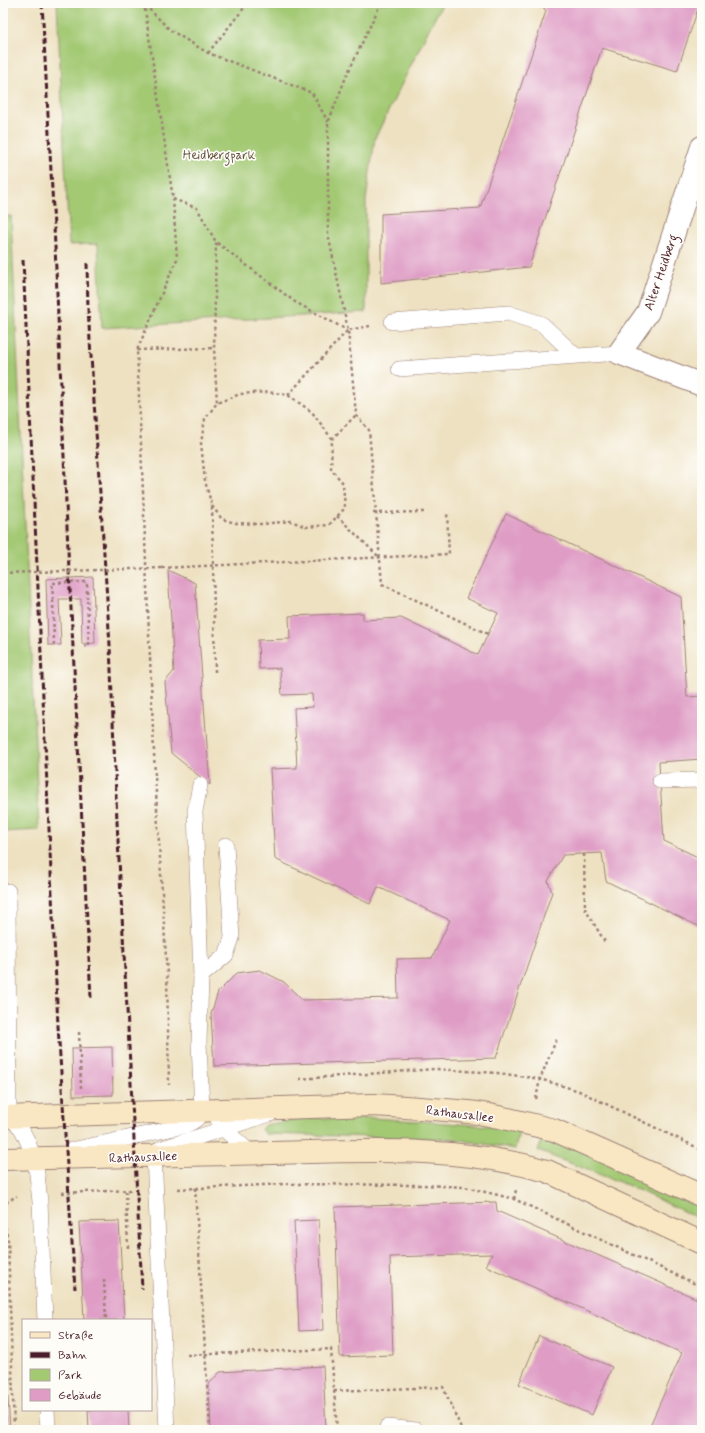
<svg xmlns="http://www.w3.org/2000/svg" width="705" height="1433" font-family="Mynerve,sans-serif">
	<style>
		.green { fill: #a3c973; stroke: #76744f }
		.building { fill: #df9dc6 }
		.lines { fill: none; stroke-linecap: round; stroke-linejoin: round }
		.lane-casing { stroke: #9c8076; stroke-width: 16 }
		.street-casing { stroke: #9c8076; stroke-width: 24 }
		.secondary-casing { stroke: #9c8076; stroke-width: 24 }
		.path { stroke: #9c8076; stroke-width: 2.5; stroke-dasharray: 3 3; stroke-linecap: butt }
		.lane { stroke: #fff; stroke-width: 15 }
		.street { stroke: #fff; stroke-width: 22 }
		.secondary { stroke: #f9e7c3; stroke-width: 22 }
		.rail { stroke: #4a1f2b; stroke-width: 3; stroke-dasharray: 6 3; stroke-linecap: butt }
		.path-bridge { stroke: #9c8076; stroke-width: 2.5; stroke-dasharray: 3 3; stroke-linecap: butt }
		.labels { text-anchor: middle; stroke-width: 3.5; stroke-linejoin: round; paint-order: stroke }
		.park-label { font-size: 13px; fill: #655241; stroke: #fdfcf7 }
		.street-label { font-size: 13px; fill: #4a1f2b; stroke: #fdfcf7 }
	</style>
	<rect width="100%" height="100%" fill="#fdfcf7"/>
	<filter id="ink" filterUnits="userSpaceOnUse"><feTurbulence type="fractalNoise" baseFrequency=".025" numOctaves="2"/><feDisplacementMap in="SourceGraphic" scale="8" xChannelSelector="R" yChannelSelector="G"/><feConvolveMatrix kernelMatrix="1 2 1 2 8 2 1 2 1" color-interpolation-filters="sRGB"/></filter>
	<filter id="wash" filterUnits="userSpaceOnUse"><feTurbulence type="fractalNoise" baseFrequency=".012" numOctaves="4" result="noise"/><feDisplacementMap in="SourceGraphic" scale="16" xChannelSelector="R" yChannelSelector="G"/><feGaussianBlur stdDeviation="0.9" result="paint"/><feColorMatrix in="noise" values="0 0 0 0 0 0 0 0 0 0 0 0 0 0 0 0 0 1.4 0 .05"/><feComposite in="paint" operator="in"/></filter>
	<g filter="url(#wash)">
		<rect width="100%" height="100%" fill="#eee1c1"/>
		<g class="green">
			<polygon points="57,3 443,3 428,31 375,138 366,200 366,312 102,328 98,244 69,245"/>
			<polygon points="11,216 39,830 3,832 3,217"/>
			<polygon points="304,1118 373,1118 520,1128 515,1149 454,1139 265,1134 261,1129 265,1125"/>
			<polygon points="544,1134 702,1204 702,1220 627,1185 538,1151"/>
		</g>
		<g id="blocks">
			<g class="building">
				<polygon points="540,3 689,3 699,6 677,71 602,48 529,267 381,283 381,214 480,208 546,11"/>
				<polygon points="506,514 681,597 687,697 702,696 702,759 659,762 660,781 664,841 702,859 702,928 606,881 602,853 563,855 548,881 552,892 496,1058 214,1066 211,1014 218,992 237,973 260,970 284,982 302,1000 398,998 397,959 432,958 450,920 378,887 370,904 275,859 270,769 297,768 294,708 313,707 312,694 282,695 280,668 259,669 258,640 290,639 289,616 363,613 363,620 401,618 478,655 498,613 466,598"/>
				<polygon points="168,570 195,583 210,785 171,753 165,682 174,671"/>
				<polygon points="93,577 95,643 82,644 81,599 59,599 61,645 48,645 46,579"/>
				<polygon points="112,1047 113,1095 73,1096 72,1048"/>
				<polygon points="496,1202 497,1211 702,1301 702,1430 648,1430 682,1353 486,1266 492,1254 390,1257 393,1355 340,1357 335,1207"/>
				<polygon points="319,1220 323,1330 299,1331 294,1221"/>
				<polygon points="119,1221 124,1320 84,1320 79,1222"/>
				<polygon points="539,1336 612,1367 592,1415 519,1384"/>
				<polygon points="323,1366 326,1430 211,1430 209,1384 220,1372"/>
				<polygon points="3,1391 8,1397 10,1430 3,1430"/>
				<polygon points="88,1410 128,1410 129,1430 89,1430"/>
			</g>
		</g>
	</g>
	<g filter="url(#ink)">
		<use href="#blocks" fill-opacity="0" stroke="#9c8076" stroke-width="1"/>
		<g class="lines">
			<g class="lane-casing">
				<g id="lane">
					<polyline points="392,322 508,313 542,324 575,355"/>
					<polyline points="399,369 619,353"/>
					<polyline points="660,781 702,780"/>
					<polyline points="200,785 195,811 201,976"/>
					<polyline points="8,891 9,1117 21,1128 27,1140 34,1158 37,1174 40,1202 45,1320"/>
					<polyline points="218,1124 251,1153"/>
					<path d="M 71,1150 L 184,1126 C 194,1122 198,1120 202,1110 L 199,1043 L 201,976 L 226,955 L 232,938 L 226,845"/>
					<polyline points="47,1410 48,1430"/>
					<polyline points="387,1427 416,1430"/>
					<polyline points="167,1430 154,1156 155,1153 160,1149 270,1114"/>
				</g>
			</g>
			<g class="street-casing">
				<polyline id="street" points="702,147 648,312 619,353 702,385"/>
			</g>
			<g class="secondary-casing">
				<g id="secondary">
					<path d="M 3,1117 L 373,1105 C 408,1107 442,1109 477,1113 C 503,1117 529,1124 554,1130 L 702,1196"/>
					<path d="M 3,1159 C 92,1157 181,1155 270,1153 C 362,1151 457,1145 547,1171 L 702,1243"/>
				</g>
			</g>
			<g class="path">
				<polyline points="144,3 173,199 177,259 137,350 155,776 167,974 169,1085"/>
				<polyline points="381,3 346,77 328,123 328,234 348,330 356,415 369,430 382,584 488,634"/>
				<polyline points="145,5 170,30 208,53 312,93 328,122"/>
				<polyline points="208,53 248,3"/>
				<polyline points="173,199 197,208 216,242 295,302 347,330"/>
				<polyline points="137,350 214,348"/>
				<polyline points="288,395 348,330 370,326"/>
				<polyline points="332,439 356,415"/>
				<polyline points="212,506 222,519 235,523 262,524 291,521 306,527 329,525 345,508 343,483 331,469 332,439 312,412 288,395 267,392 240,394 217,403"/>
				<polyline points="373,513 424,512"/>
				<polyline points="337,516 379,557"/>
				<polyline points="162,568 449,554 447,512"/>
				<polyline points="53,600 54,647"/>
				<polyline points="84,646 89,646 87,598"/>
				<polyline points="215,672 212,506 205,481 201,443 205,419 217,403 214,348 216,242"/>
				<polyline points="3,849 6,868"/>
				<polyline points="584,854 585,909 605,942"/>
				<polyline points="79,1032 81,1088"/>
				<polyline points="299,1079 435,1069 498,1073 540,1079 579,1091 702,1150"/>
				<polyline points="536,1099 540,1079 557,1038"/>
				<polyline points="195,1188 210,1430"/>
				<polyline points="178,1189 285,1184 423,1185 465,1187 514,1199 702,1287"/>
				<polyline points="126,1191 128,1249"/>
				<polyline points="62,1193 133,1190"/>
				<polyline points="514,1199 516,1190"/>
				<polyline points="3,1208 8,1201 17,1196"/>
				<polyline points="3,1215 8,1241 14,1430"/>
				<polyline points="104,1279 106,1320"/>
				<polyline points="187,1355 331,1349 337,1430"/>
				<polyline points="334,1391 443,1387 462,1430"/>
			</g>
			<use href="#lane" class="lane"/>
			<use href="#street" class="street"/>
			<use href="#secondary" class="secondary"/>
			<g class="rail">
				<polyline points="42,3 55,246 68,550 91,998"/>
				<polyline points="23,260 58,1026 75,1289"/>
				<polyline points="87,263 88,310 110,645 117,822 142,1289"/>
			</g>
			<g class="path-bridge">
				<polyline points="69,571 69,582"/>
				<polyline points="3,573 162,568"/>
				<polyline points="53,600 52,583 87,582 87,598"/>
			</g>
		</g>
	</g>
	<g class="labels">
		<g class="park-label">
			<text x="219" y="159">Heidbergpark</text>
		</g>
		<g class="street-label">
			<text transform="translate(660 272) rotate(-71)" y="5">Alter Heidberg</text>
			<text transform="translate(460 1113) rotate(7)" y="5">Rathausallee</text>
			<text transform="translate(143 1156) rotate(-2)" y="5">Rathausallee</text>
		</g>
	</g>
	<rect width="705" height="1433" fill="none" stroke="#fdfcf7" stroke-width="16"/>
	<rect x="22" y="1319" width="130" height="92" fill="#fdfcf7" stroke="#b5a4a5"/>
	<rect x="30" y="1332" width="20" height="6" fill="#f9e7c3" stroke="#b5a4a5"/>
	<text x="58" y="1339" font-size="12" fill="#4a1f2b">Straße</text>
	<rect x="30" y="1352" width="20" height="6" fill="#4a1f2b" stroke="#b5a4a5"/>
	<text x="58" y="1359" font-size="12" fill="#4a1f2b">Bahn</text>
	<rect x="30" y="1369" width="20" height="12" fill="#a3c973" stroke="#b5a4a5"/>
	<text x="58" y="1379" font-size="12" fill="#4a1f2b">Park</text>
	<rect x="30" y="1389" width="20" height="12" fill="#df9dc6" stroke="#b5a4a5"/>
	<text x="58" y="1399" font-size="12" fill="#4a1f2b">Gebäude</text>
</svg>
